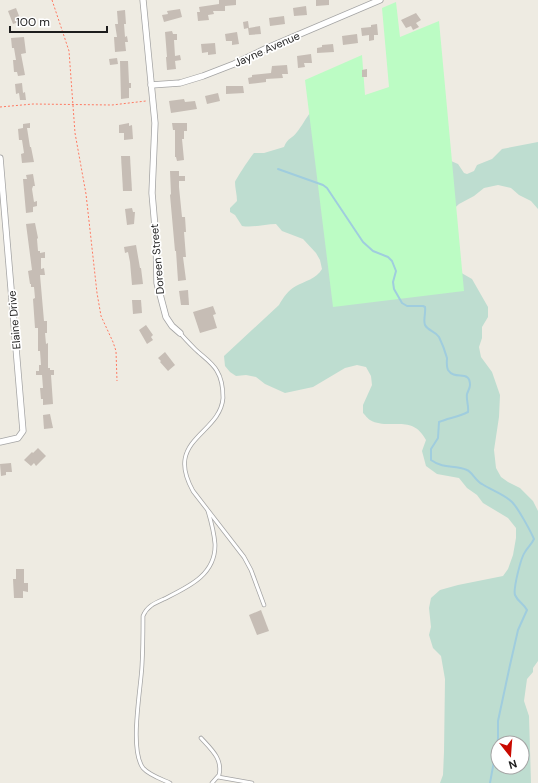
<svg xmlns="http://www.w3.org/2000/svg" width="538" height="783" font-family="'DM Sans',sans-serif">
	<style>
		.wetland { fill: #beddd0; fill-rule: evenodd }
		.park { fill: #bcfcc4 }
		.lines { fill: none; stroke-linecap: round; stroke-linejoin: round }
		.stream { stroke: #a0cdde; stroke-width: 2 }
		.building { fill: #c6bdb5 }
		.lane-casing { stroke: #a4a4a4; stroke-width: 4.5 }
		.street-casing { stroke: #a4a4a4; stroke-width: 7 }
		.path { stroke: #ff7a62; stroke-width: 1; stroke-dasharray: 2 2; stroke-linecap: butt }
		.lane { stroke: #fff; stroke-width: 3 }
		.street { stroke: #fff; stroke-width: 5.5 }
		.labels { text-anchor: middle; stroke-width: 3.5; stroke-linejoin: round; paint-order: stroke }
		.street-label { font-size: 11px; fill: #1d1d1d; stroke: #fff }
	</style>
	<rect width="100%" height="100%" fill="#eeebe2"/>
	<path class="wetland" d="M 311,112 L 444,158 L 458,164 L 464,173 L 467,174 L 474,171 L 477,165 L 492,159 L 502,149 L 538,142 L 538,209 L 531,201 L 519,195 L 511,188 L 498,185 L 484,188 L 474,196 L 459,204 L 445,217 L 451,267 L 472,279 L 488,307 L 488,317 L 482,327 L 482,338 L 479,347 L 481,357 L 492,372 L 500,395 L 499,417 L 494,450 L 496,468 L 501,477 L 508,482 L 520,488 L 533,501 L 538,511 L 538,661 L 533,668 L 533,672 L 527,679 L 524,701 L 529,716 L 531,783 L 440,783 L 443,775 L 444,752 L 445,679 L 441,656 L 433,648 L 429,635 L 431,627 L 429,608 L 431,598 L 440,590 L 458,585 L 503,576 L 508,569 L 513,555 L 516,538 L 516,528 L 508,518 L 483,503 L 477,495 L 467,488 L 459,478 L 437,474 L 426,466 L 422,451 L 426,440 C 412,413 389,431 370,420 C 368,419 365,415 363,413 L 363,405 L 372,385 L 371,376 L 366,367 L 357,365 L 345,368 L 313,387 L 285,393 L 265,384 L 256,377 L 246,375 L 236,376 L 230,372 L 225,366 L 224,356 L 279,305 C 283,298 288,290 296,286 C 305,281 316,279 322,269 L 320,260 L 316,253 L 303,239 L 282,231 L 276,224 C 264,224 253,228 242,226 L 235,215 L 230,212 L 230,208 L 237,201 C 237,195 235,188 235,182 C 236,179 251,156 254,153 L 264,153 L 284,147 C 288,137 292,139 297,132 C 302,126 305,119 311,112 ZM 498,743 L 522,743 L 522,767 L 498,767 Z"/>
	<polygon class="park" points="396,2 400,37 439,21 464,291 333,307 305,80 362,55 365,95 389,87 382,8"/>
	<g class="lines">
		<path class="stream" d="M 278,169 L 323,185 L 327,188 L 363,242 L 373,251 L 388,257 L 392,261 L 396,271 L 393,282 L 394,289 L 402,303 L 407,306 L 423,306 L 425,307 C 426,313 423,320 425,325 C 428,331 435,331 439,337 C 442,343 445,351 447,358 C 447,361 446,366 448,370 C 455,381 470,369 470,385 C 470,388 468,391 467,394 C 466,400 469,406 468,412 C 458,417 449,418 439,422 L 438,438 L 431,449 L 431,460 C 445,470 454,464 467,470 C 472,472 476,481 482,484 C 491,490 504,494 512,502 C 518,508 530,530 534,539 C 531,545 528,547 525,552 C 521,557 513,589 515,595 C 518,602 524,604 527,610 L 518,630 L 510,665 L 498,721 L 498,739 L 490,783"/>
	</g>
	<g class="building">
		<polygon points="219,0 236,0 236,5 225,6 225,11 213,11 214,14 208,15 209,20 198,21 197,12 200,12 199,7 219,4"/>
		<polygon points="316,0 329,0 329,5 316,6"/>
		<polygon points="306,6 307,15 294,16 293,8"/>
		<polygon points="16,8 21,21 13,24 8,11"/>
		<polygon points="180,9 182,17 164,22 162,15 168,14 167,11"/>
		<polygon points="125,10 126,24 124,24 125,37 127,36 128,42 125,42 126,51 115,52 114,37 117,37 115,24 118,24 117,11"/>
		<polygon points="416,13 421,20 416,23 419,27 413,30 411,26 406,28 401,20"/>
		<polygon points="284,16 285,24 270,26 269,18"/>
		<polygon points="248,21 249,28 260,26 261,34 249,35 248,28 244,29 243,22"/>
		<polygon points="377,24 378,35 374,35 374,40 369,41 369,35 362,36 361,28 371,27 371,25"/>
		<polygon points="172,31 173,34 177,34 177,40 174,40 175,56 180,55 181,60 175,61 176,69 167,70 166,57 167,57 165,32"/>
		<polygon points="237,32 239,44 232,45 232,41 226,41 225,34"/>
		<polygon points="357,34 358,43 343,45 342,36"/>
		<polygon points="24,37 26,53 21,54 25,75 18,76 17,72 14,72 13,60 16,60 14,48 12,48 11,38"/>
		<polygon points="215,43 216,54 208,55 208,52 202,53 201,44"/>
		<polygon points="333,44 334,52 317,53 317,48 322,47 322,45"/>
		<polygon points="311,54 312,63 304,63 305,67 298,68 297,56"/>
		<polygon points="117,58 118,64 110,65 109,59"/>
		<polygon points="120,61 128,61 129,83 131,83 131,88 129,88 129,98 121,99"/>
		<polygon points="287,65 288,74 282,74 283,78 266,79 266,82 249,84 248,78 252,77 252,75 271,73 272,66"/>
		<polygon points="367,69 367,77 362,77 362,70"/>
		<polygon points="22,83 23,93 25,92 26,100 20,100 19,93 16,94 15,84"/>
		<polygon points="226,86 243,86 244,93 226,94"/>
		<polygon points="218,93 220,101 207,104 205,96"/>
		<polygon points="184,99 185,102 195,101 197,109 171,113 169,101"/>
		<polygon points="30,123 30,128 27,128 30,147 31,147 34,162 22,163 21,154 24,153 22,140 19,140 18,129 23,128 23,124"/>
		<polygon points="129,123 129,126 132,125 133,139 124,140 124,133 119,133 119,125"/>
		<polygon points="172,123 187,123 187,131 184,131 184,139 182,139 184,160 177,161 176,157 175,157 175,130 173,130"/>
		<polygon points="121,156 130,156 132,191 123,191"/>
		<polygon points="170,171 179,171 179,176 185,176 185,181 179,181 179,187 182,217 185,217 186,232 184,232 186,257 183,257 186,280 178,281 176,251 175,251 170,195 171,194"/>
		<polygon points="33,174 35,186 33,186 32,189 34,202 37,201 37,206 33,207 33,212 26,213 23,179 27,179 26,175"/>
		<polygon points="132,208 133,212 135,212 134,224 127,225 125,209"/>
		<polygon points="35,223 38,238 37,239 38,251 40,251 40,253 45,252 45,258 41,258 41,269 44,268 45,275 40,275 44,321 47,321 47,333 45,333 46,344 48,343 48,368 50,368 50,370 54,370 54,375 51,375 53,404 43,405 43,399 41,399 40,388 43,388 42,375 36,375 36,371 39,371 39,365 41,365 40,351 38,351 38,328 35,328 33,299 35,298 34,287 31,287 31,284 30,284 28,271 32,270 26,224"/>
		<polygon points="136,245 140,268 141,268 143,284 132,285 130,262 128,252 125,253 124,247"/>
		<polygon points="188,290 189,305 181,305 179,291"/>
		<polygon points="132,300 141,300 142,313 133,314"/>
		<polygon points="213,306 216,314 213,315 217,328 200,333 193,312"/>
		<polygon points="146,325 153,335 151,337 153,340 147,344 139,330"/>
		<polygon points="165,352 175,365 168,371 160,362 161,361 158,358"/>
		<polygon points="50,414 53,428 44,429 43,415"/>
		<polygon points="38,448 46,456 36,466 34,463 31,466 24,460 32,452 33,453"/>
		<polygon points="11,463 12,472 6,472 6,475 1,476 0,464"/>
		<polygon points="16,569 24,569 24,583 28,583 28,592 23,591 23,598 14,598 13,579 16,579"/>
		<polygon points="261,610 269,631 257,635 249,615"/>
	</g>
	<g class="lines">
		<g class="lane-casing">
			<g id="lane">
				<path d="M 180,333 C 185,339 190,344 195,349 C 202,356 212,362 217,371 C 222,379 223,388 223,398 C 221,425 189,435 185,459 C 183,471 188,482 193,491 L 244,557 L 251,570 L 264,605"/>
				<path d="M 201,738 C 211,749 223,759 219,775 L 212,783"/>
				<polyline points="218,777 252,783"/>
				<path d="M 170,783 C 161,779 149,775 143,768 C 129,749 141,689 142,665 C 143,648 143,632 143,616 C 147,606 155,603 164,599 C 188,587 216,575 215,544 C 214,532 211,521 208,511"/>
			</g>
		</g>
		<g class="street-casing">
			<g id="street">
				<polyline points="143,0 155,123 152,193 156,239 157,283 166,317 172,326 180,333"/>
				<polyline points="151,85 180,83 203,76 234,64 267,48 380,0"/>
				<polyline points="0,158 23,431 18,438 0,442"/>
			</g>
		</g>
		<g class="path">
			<polyline points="52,0 69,51 75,133 86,194 97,293 101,316 113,342 116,351 117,381"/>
			<polyline points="0,107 33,104 112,105 146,101"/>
		</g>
		<use href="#lane" class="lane"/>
		<use href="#street" class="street"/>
	</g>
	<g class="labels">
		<g class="street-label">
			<text transform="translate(267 49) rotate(-24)" y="4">Jayne Avenue</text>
			<text transform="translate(157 259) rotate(-95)" y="4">Doreen Street</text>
			<text transform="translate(14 320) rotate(-95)" y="4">Elaine Drive</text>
		</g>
	</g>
	<g transform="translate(510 755) rotate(163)"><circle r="19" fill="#ffffff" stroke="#a5a5a5"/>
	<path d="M0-3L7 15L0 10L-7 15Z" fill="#c90a00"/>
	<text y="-6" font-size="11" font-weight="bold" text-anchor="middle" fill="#1d1d1d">N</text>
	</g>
	<path d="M10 26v6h97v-6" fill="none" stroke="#1d1d1d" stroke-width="2"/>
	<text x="16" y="26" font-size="12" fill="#1d1d1d" stroke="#ffffff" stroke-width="3" paint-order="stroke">100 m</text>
</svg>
